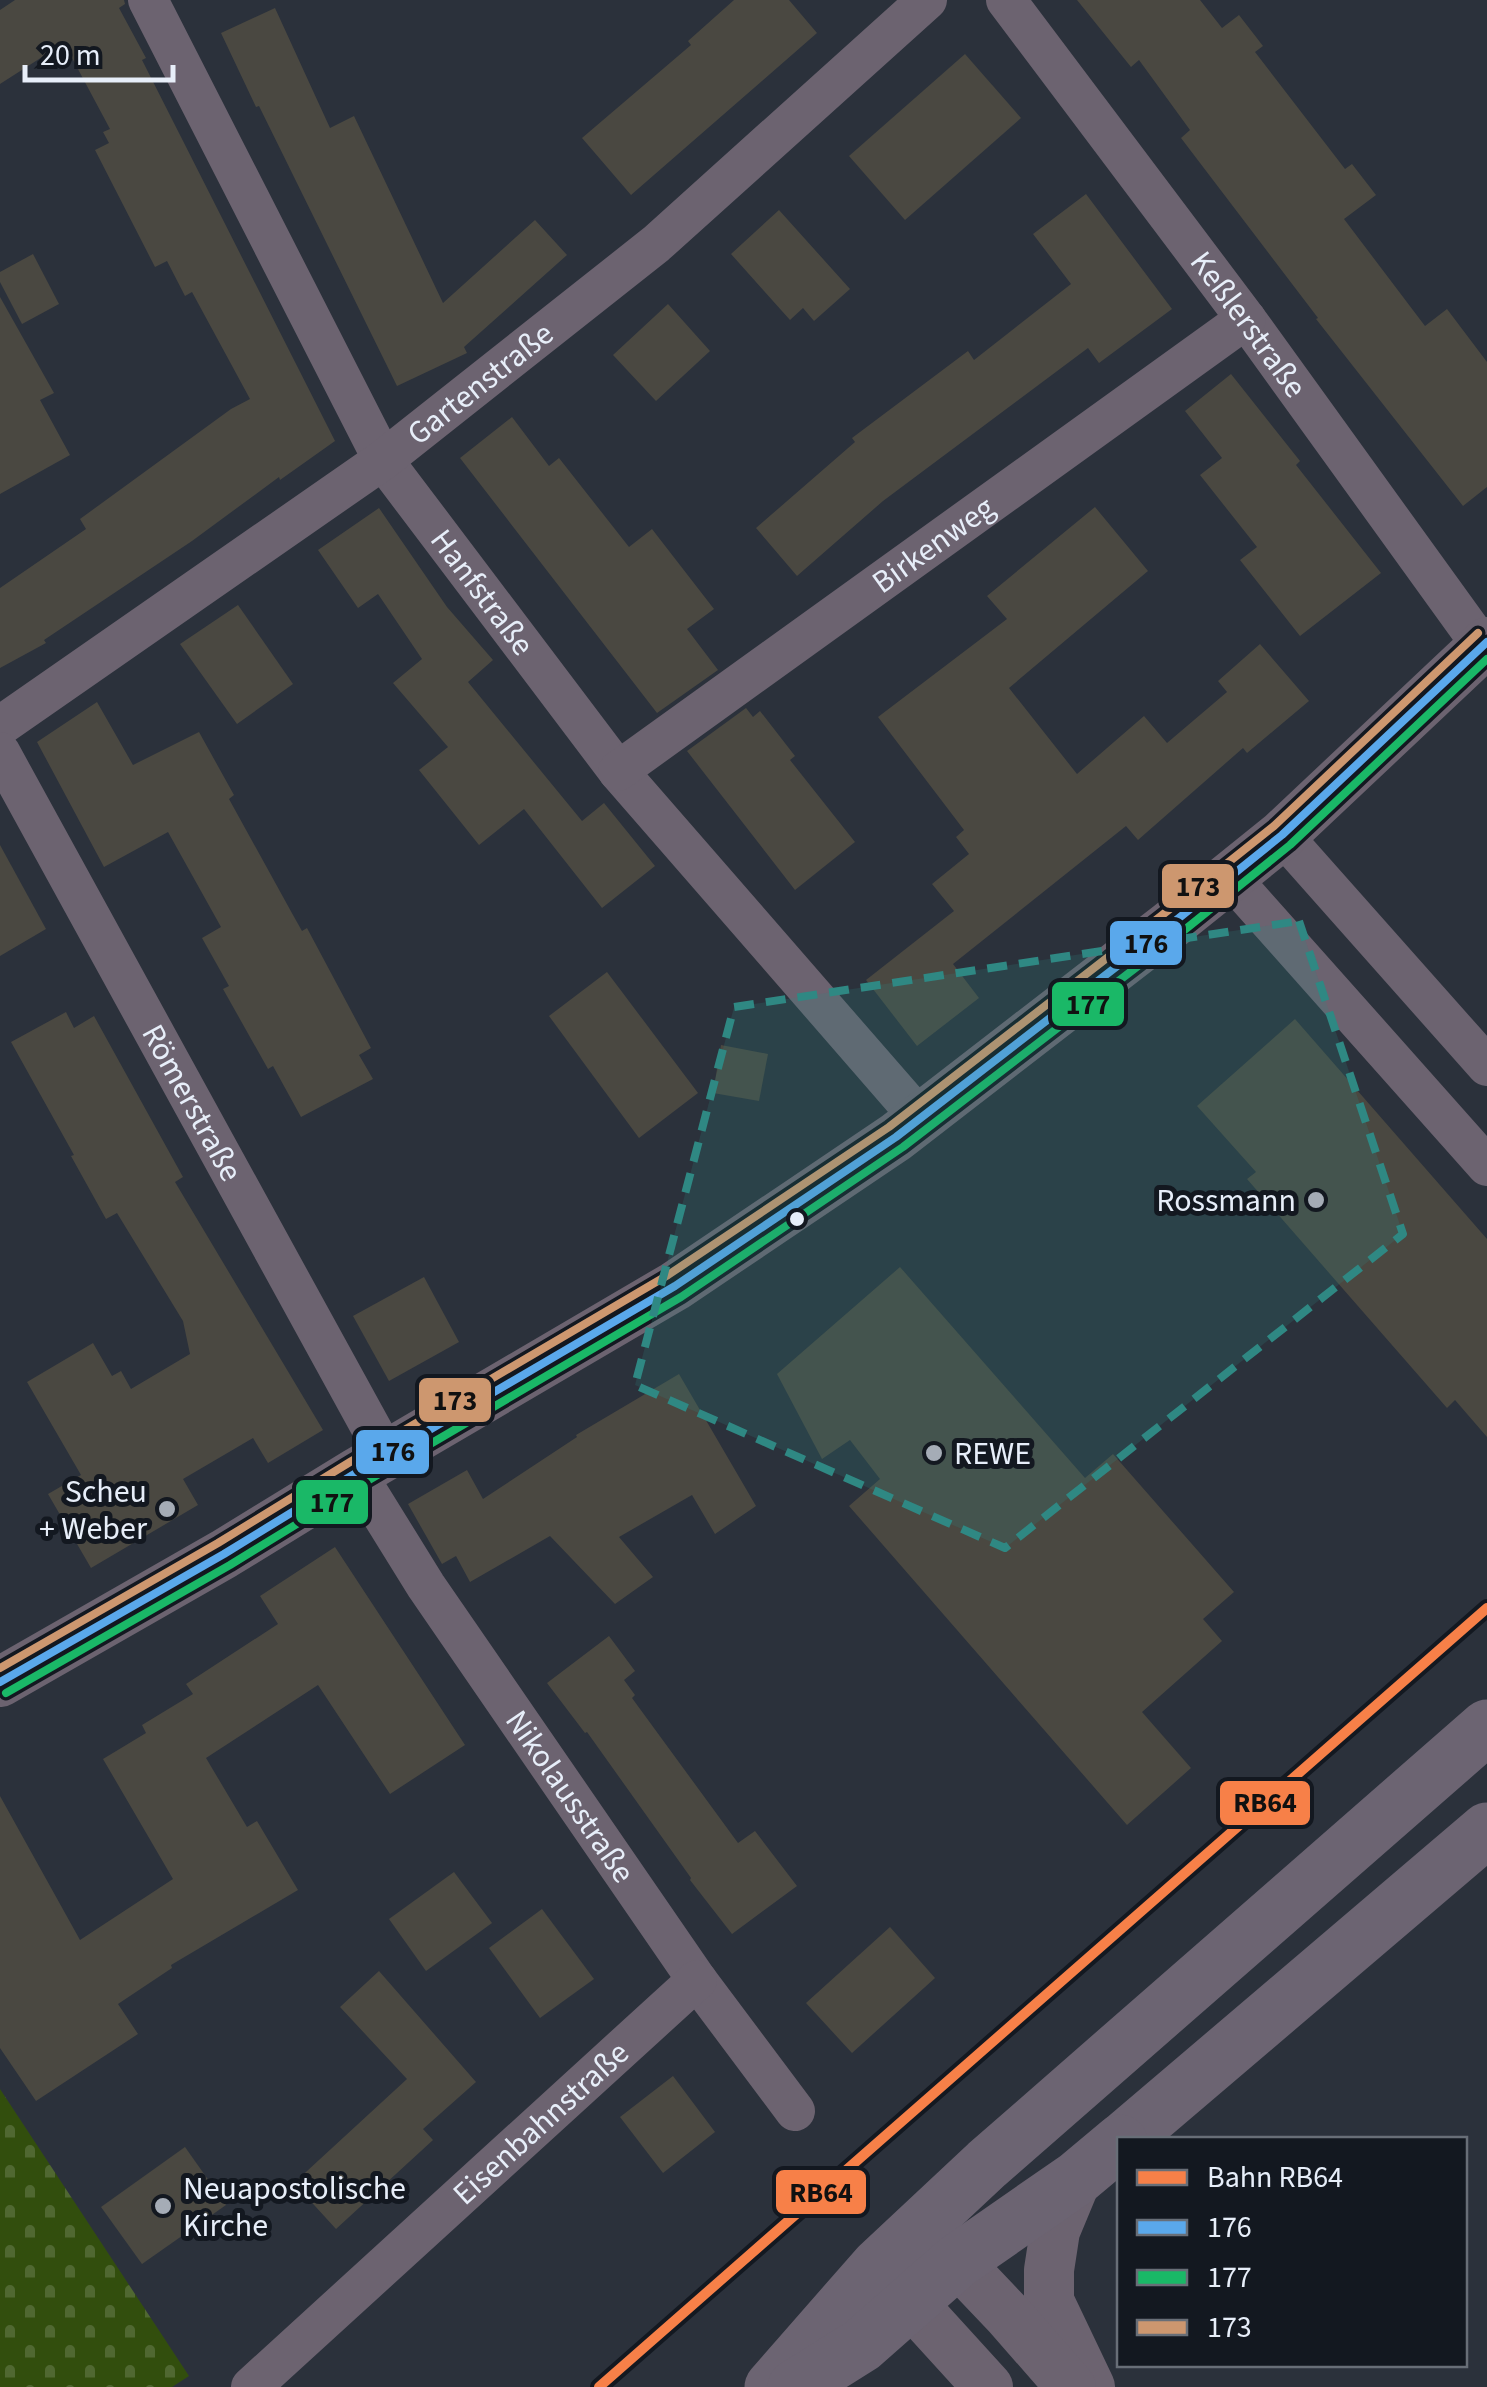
<svg xmlns="http://www.w3.org/2000/svg" width="1487" height="2387" font-family="'Source Sans 3',sans-serif">
	<style>
		.cemetery { fill: url(#cemetery-stones) }
		.building { fill: #4a4841 }
		.lines { fill: none; stroke-linecap: round; stroke-linejoin: round }
		.minor { stroke: #6c6370; stroke-width: 40 }
		.tertiary { stroke: #6c6370; stroke-width: 50 }
		.primary { stroke: #6c6472; stroke-width: 55 }
		.bus-1-casing { stroke: #131820; stroke-width: 15 }
		.bus-2-casing { stroke: #131820; stroke-width: 15 }
		.bus-3-casing { stroke: #131820; stroke-width: 15 }
		.bus-1 { stroke: #5aa8eb; stroke-width: 8 }
		.bus-2 { stroke: #1ab867; stroke-width: 8 }
		.bus-3 { stroke: #cd976f; stroke-width: 8 }
		.rail-1-casing { stroke: #131820; stroke-width: 18 }
		.rail-1 { stroke: #f78048; stroke-width: 10 }
		.marked { fill: #2f8883; fill-opacity: 0.2; stroke: #2f8883; stroke-width: 8; stroke-dasharray: 20 12; stroke-linejoin: round }
		.poi-dot { fill: #a5acb6; stroke: #131820; stroke-width: 4 }
		.bus-dot { fill: #e7eef9; stroke: #131820; stroke-width: 4 }
		.labels { text-anchor: middle; stroke-width: 10; stroke-linejoin: round; paint-order: stroke }
		.street-label { font-size: 32px; fill: #e7eef9; stroke: #131820 }
		.poi-label { font-size: 32px; fill: #e7eef9; stroke: #131820; text-anchor: end }
		.line-badge { stroke: #131820; stroke-width: 4 }
		.pale-badge-label { font-size: 28px; text-anchor: middle; font-weight: bold; fill: #111 }
	</style>
	<defs>
		<pattern id="cemetery-stones" width="16" height="16" patternUnits="userSpaceOnUse" patternTransform="scale(2.5)"><rect width="16" height="16" fill="#324e0d"/><path d="M2 7V4a2 2 0 0 1 4 0v3zM10 15v-3a2 2 0 0 1 4 0v3z" fill="#506831"/></pattern>
	</defs>
	<rect width="100%" height="100%" fill="#2b313b"/>
	<polygon class="cemetery" points="0,2089 189,2376 172,2387 0,2387"/>
	<g class="building">
		<polygon points="15,0 124,0 125,4 119,8 146,58 142,60 335,441 280,480 279,477 192,541 44,640 46,643 0,668 0,588 86,529 80,519 231,409 250,399 192,292 185,296 167,261 155,267 95,150 109,143 103,132 110,129 64,43 0,84 0,10"/>
		<polygon points="734,0 789,0 817,33 631,195 582,138 691,45 688,41"/>
		<polygon points="1077,0 1200,0 1222,28 1239,15 1263,46 1255,52 1345,169 1352,164 1376,195 1344,219 1425,326 1447,309 1487,362 1487,487 1463,506 1316,319 1318,318 1181,138 1190,130 1139,60 1131,67"/>
		<polygon points="275,8 330,128 354,116 443,303 535,220 567,255 464,347 467,353 397,386 259,106 256,107 221,33"/>
		<polygon points="965,54 1021,118 905,220 849,156"/>
		<polygon points="1086,194 1172,309 1099,363 1088,348 883,501 797,576 756,528 855,442 852,438 968,351 974,360 1071,284 1033,234"/>
		<polygon points="779,210 850,289 814,321 803,308 790,320 731,254"/>
		<polygon points="33,254 59,304 22,324 0,282 0,272"/>
		<polygon points="0,297 54,393 40,400 70,455 0,494"/>
		<polygon points="668,304 710,351 656,401 613,355"/>
		<polygon points="1231,374 1300,461 1296,465 1381,573 1300,636 1240,560 1257,547 1200,475 1222,458 1185,411"/>
		<polygon points="512,417 549,466 559,458 629,547 652,529 714,609 687,629 718,670 657,713 460,458"/>
		<polygon points="1095,507 1148,571 1009,688 1077,774 1144,716 1167,743 1227,692 1218,681 1260,644 1309,701 1247,753 1243,748 1138,840 1126,826 953,964 979,998 917,1046 866,980 954,911 932,884 969,854 956,837 964,830 878,717 1007,619 987,596"/>
		<polygon points="379,508 447,607 493,660 468,682 582,821 604,803 655,866 602,908 524,809 479,845 419,770 448,747 393,683 422,659 378,594 358,608 318,550"/>
		<polygon points="238,605 293,684 237,724 180,644"/>
		<polygon points="97,702 133,765 199,732 234,795 229,799 293,915 302,931 307,928 371,1048 359,1055 373,1079 301,1117 273,1066 268,1069 223,989 229,986 202,938 221,927 168,832 104,867 37,742"/>
		<polygon points="746,708 753,717 760,711 795,756 790,760 855,842 795,890 687,751"/>
		<polygon points="0,845 46,929 0,956"/>
		<polygon points="607,972 698,1093 639,1138 549,1016"/>
		<polygon points="66,1012 74,1028 94,1016 183,1177 175,1182 323,1430 268,1463 253,1438 183,1479 198,1505 91,1568 48,1494 81,1475 27,1382 93,1343 112,1376 121,1371 131,1389 190,1354 183,1321 117,1213 106,1219 71,1156 74,1155 11,1042"/>
		<polygon points="1295,1019 1487,1239 1487,1437 1455,1400 1447,1408 1247,1179 1256,1172 1197,1106"/>
		<polygon points="721,1045 768,1054 759,1101 713,1093"/>
		<polygon points="900,1267 1085,1478 1113,1454 1234,1592 1203,1619 1222,1641 1142,1712 1191,1768 1127,1825 849,1506 880,1479 850,1440 822,1459 777,1374"/>
		<polygon points="424,1277 459,1342 389,1381 353,1316"/>
		<polygon points="679,1374 756,1506 715,1534 692,1495 619,1537 653,1577 615,1604 550,1536 470,1582 456,1556 442,1564 408,1504 467,1470 483,1499 577,1437 576,1435"/>
		<polygon points="335,1547 465,1745 390,1794 318,1685 206,1758 247,1827 257,1821 298,1890 171,1965 172,1968 118,2004 138,2034 36,2101 0,2048 0,1796 80,1940 173,1879 103,1759 146,1733 142,1725 193,1694 186,1684 278,1624 260,1596"/>
		<polygon points="609,1636 635,1671 624,1680 635,1695 632,1698 738,1843 755,1831 797,1886 732,1934 690,1880 691,1878 587,1732 585,1733 547,1683"/>
		<polygon points="454,1872 492,1923 426,1971 389,1919"/>
		<polygon points="542,1909 594,1979 540,2018 489,1948"/>
		<polygon points="890,1927 935,1978 852,2053 806,2003"/>
		<polygon points="379,1971 476,2082 423,2129 433,2140 336,2229 294,2183 407,2079 340,2007"/>
		<polygon points="673,2076 715,2132 663,2173 620,2117"/>
		<polygon points="185,2147 226,2205 142,2264 101,2207"/>
	</g>
	<g class="lines">
		<g class="minor">
			<path id="s1" d="M 148,0 L 383,460 L 618,771 L 919,1117"/>
			<path id="s2" d="M 1006,0 L 1246,319 L 1487,653"/>
			<path id="s3" d="M 0,726 L 383,460 L 656,244 L 927,0"/>
			<path id="s4" d="M 0,752 L 386,1455"/>
			<path id="s5" d="M 618,771 L 1246,319"/>
			<polyline points="1282,835 1487,1066"/>
			<polyline points="1230,877 1487,1166"/>
			<path id="s6" d="M 356,1473 L 426,1586 L 697,1980 L 795,2111"/>
			<path id="s7" d="M 251,2387 L 697,1980"/>
		</g>
		<g class="tertiary">
			<polyline points="0,1682 224,1554 356,1473 675,1286 896,1137 1169,926 1282,835 1487,642"/>
			<polyline points="1077,2178 1055,2231 1049,2270 1049,2301 1090,2387"/>
			<polyline points="929,2232 1008,2315 1071,2387"/>
			<polyline points="885,2274 988,2387"/>
		</g>
		<g class="primary">
			<polyline points="1123,2140 1487,1830"/>
			<polyline points="772,2387 878,2266 987,2164 1487,1727"/>
			<polyline points="795,2387 862,2345 956,2262 1077,2178 1120,2142"/>
		</g>
		<g class="bus-1-casing">
			<polyline id="bus-1" points="0,1682 224,1554 356,1473 675,1286 896,1137 1169,926 1282,835 1487,642"/>
		</g>
		<g class="bus-2-casing">
			<polyline id="bus-2" points="6,1693 230,1565 362,1484 681,1297 903,1147 1177,936 1290,845 1487,659"/>
		</g>
		<g class="bus-3-casing">
			<polyline id="bus-3" points="0,1668 218,1543 350,1462 668,1275 889,1127 1161,916 1274,826 1478,633"/>
		</g>
		<use href="#bus-1" class="bus-1"/>
		<use href="#bus-2" class="bus-2"/>
		<use href="#bus-3" class="bus-3"/>
		<g class="rail-1-casing">
			<polyline id="rail-1" points="599,2387 1487,1608"/>
		</g>
		<use href="#rail-1" class="rail-1"/>
	</g>
	<path class="marked" d="M 1299,921 L 1403,1234 L 1005,1548 L 635,1385 L 734,1007 Z"/>
	<g class="poi-dot">
		<circle cx="1316" cy="1200" r="10"/>
		<circle cx="934" cy="1453" r="10"/>
		<circle cx="167" cy="1509" r="10"/>
		<circle cx="163" cy="2206" r="10"/>
	</g>
	<circle class="bus-dot" cx="797" cy="1219" r="9"/>
	<g class="labels">
		<g class="street-label">
			<text dy="11" stroke="none"><textPath href="#s2" startOffset="405">Keßlerstraße</textPath></text>
			<text dy="11" stroke="none"><textPath href="#s3" startOffset="590">Gartenstraße</textPath></text>
			<text dy="11" stroke="none"><textPath href="#s5" startOffset="388">Birkenweg</textPath></text>
			<text dy="11" stroke="none"><textPath href="#s1" startOffset="682">Hanfstraße</textPath></text>
			<text dy="11" stroke="none"><textPath href="#s4" startOffset="400">Römerstraße</textPath></text>
			<text dy="11" stroke="none"><textPath href="#s6" startOffset="388">Nikolausstraße</textPath></text>
			<text dy="11" stroke="none"><textPath href="#s7" startOffset="392">Eisenbahnstraße</textPath></text>
		</g>
		<g class="poi-label">
			<text x="1296" y="1211">Rossmann</text>
			<text x="954" y="1464" text-anchor="start">REWE</text>
			<text x="147" y="1502">Scheu<tspan x="147" dy="37">+ Weber</tspan></text>
			<text x="183" y="2199" text-anchor="start">Neuapostolische<tspan x="183" dy="37">Kirche</tspan></text>
		</g>
	</g>
	<g class="line-badge">
		<rect x="1160" y="862" width="76" height="48" rx="10" fill="#cd976f"/>
		<rect x="1108" y="919" width="76" height="48" rx="10" fill="#5aa8eb"/>
		<rect x="1050" y="980" width="76" height="48" rx="10" fill="#1ab867"/>
		<rect x="417" y="1376" width="76" height="48" rx="10" fill="#cd976f"/>
		<rect x="354" y="1428" width="77" height="48" rx="10" fill="#5aa8eb"/>
		<rect x="294" y="1478" width="76" height="48" rx="10" fill="#1ab867"/>
		<rect x="1218" y="1779" width="94" height="48" rx="10" fill="#f78048"/>
		<rect x="774" y="2168" width="94" height="48" rx="10" fill="#f78048"/>
	</g>
	<g class="pale-badge-label">
		<text x="1198" y="896">173</text>
		<text x="1146" y="953">176</text>
		<text x="1088" y="1014">177</text>
		<text x="455" y="1410">173</text>
		<text x="393" y="1461">176</text>
		<text x="332" y="1512">177</text>
		<text x="1265" y="1812">RB64</text>
		<text x="821" y="2202">RB64</text>
	</g>
	<rect x="1117" y="2137" width="350" height="230" fill="#131820" stroke="#686e77" stroke-width="2.5"/>
	<rect x="1137" y="2170" width="50" height="15" fill="#f78048" stroke="#686e77" stroke-width="2.5"/>
	<text x="1207" y="2187" font-size="30" fill="#e7eef9">Bahn RB64</text>
	<rect x="1137" y="2220" width="50" height="15" fill="#5aa8eb" stroke="#686e77" stroke-width="2.5"/>
	<text x="1207" y="2237" font-size="30" fill="#e7eef9">176</text>
	<rect x="1137" y="2270" width="50" height="15" fill="#1ab867" stroke="#686e77" stroke-width="2.5"/>
	<text x="1207" y="2287" font-size="30" fill="#e7eef9">177</text>
	<rect x="1137" y="2320" width="50" height="15" fill="#cd976f" stroke="#686e77" stroke-width="2.5"/>
	<text x="1207" y="2337" font-size="30" fill="#e7eef9">173</text>
	<path d="M25 65v15h148v-15" fill="none" stroke="#e7eef9" stroke-width="5"/>
	<text x="40" y="65" font-size="30" fill="#e7eef9" stroke="#131820" stroke-width="8" paint-order="stroke">20 m</text>
</svg>
